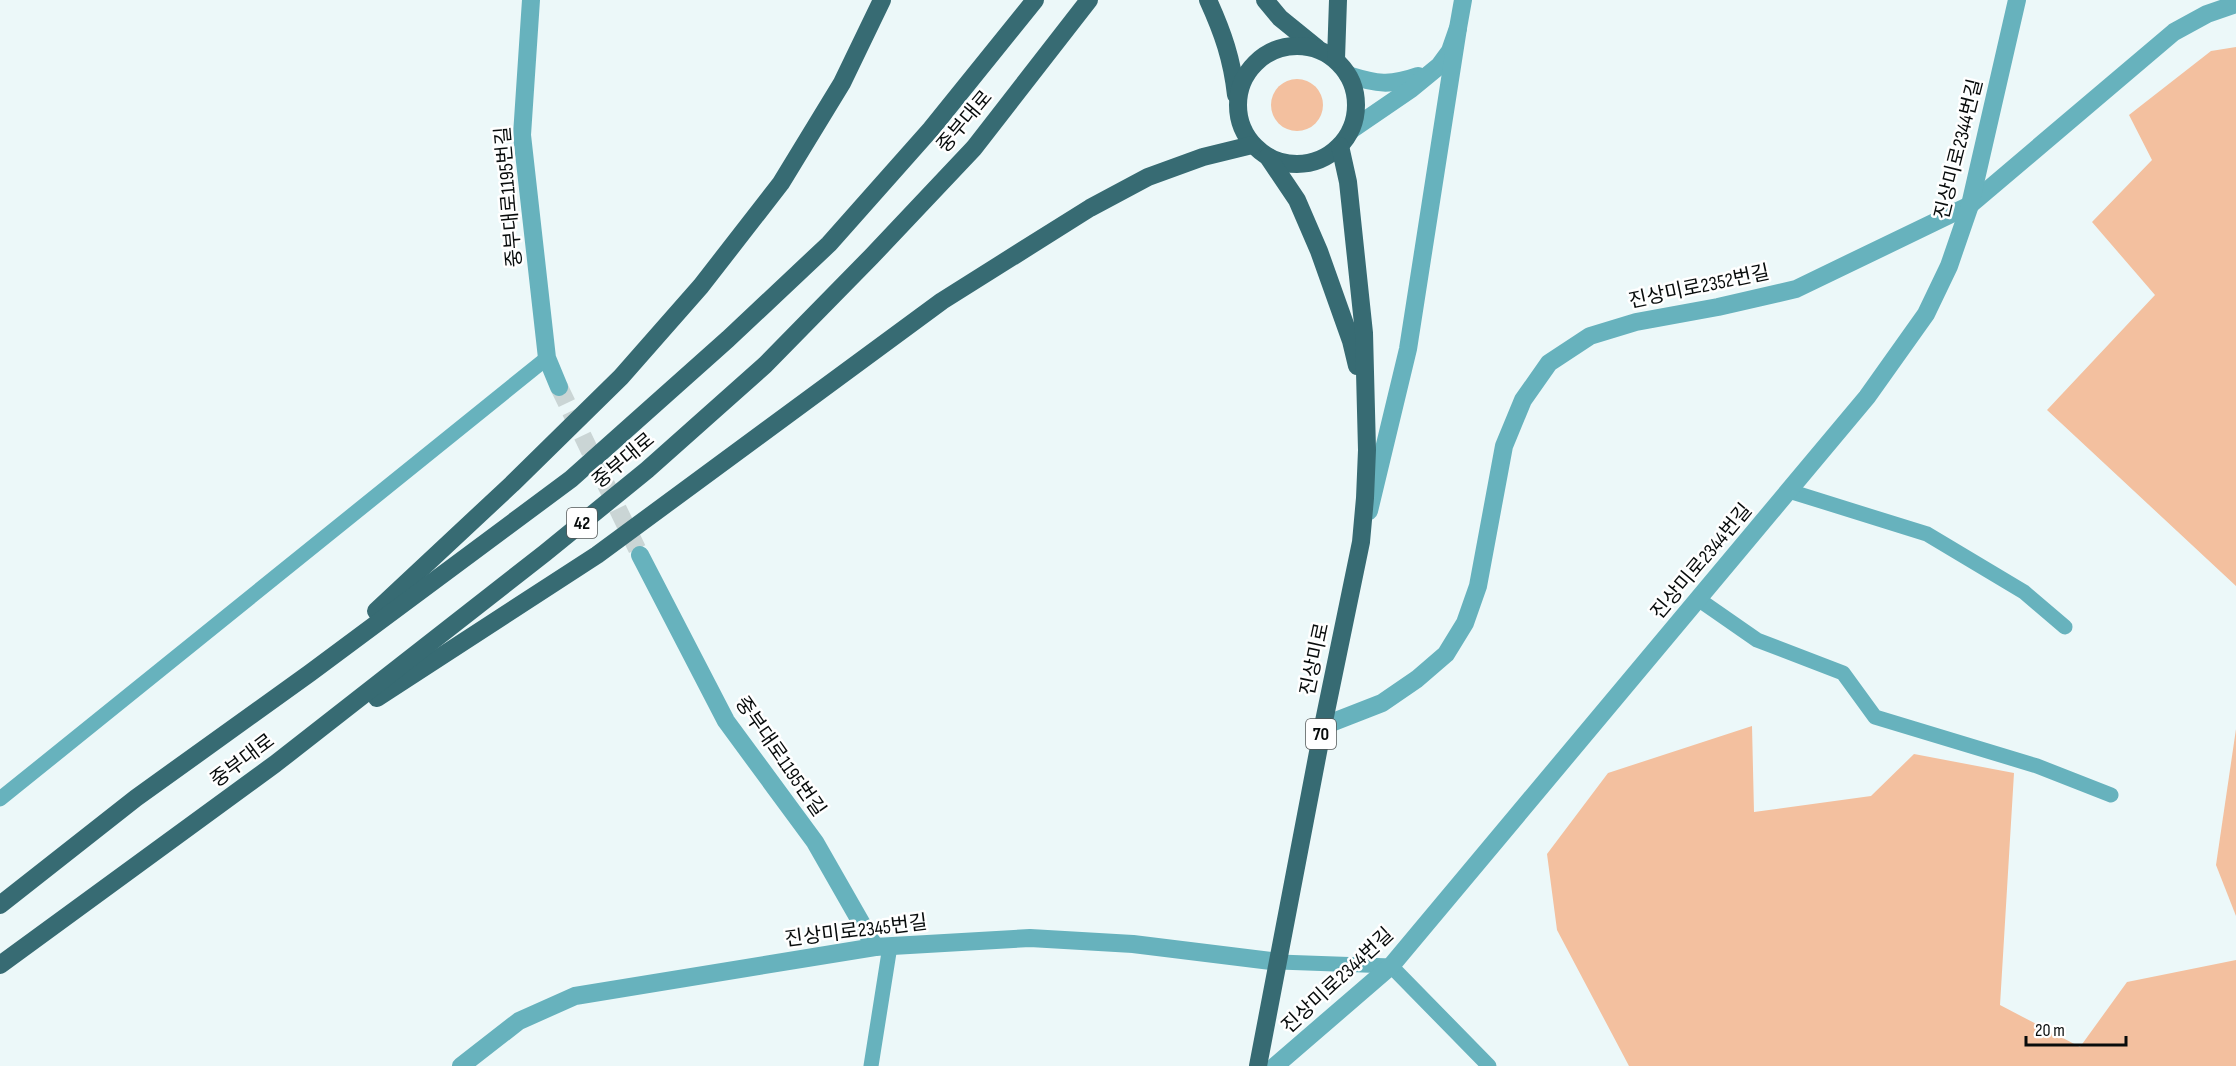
<svg xmlns="http://www.w3.org/2000/svg" width="2236" height="1066" font-family="'Sofia Sans Condensed','Noto Sans KR',sans-serif">
	<style>
		.green { fill: #f3c09f }
		.lines { fill: none; stroke-linecap: round; stroke-linejoin: round }
		.minor-tunnel { stroke: #cad5d5; stroke-width: 18; stroke-dasharray: 18 9; stroke-linecap: butt }
		.service { stroke: #67b2bd; stroke-width: 15 }
		.minor { stroke: #67b2bd; stroke-width: 18 }
		.tertiary { stroke: #67b2bd; stroke-width: 18 }
		.primary { stroke: #376b73; stroke-width: 18 }
		.labels { text-anchor: middle; stroke-width: 5; stroke-linejoin: round; paint-order: stroke }
		.shield { fill: #fff; stroke: #525555; stroke-width: 1.5 }
		.shield-label { font-size: 18px; font-weight: bold; fill: #080c0c }
		.street-label { font-size: 20px; fill: #080c0c; stroke: #fff }
	</style>
	<rect width="100%" height="100%" fill="#ecf8f9"/>
	<g class="green">
		<polygon points="2236,47 2236,586 2047,410 2155,295 2092,222 2152,160 2129,115 2211,51"/>
		<circle cx="1297" cy="105" r="26"/>
		<polygon points="1752,726 1754,812 1871,796 1914,754 2014,773 2000,1005 2080,1047 2127,982 2236,960 2236,1066 1629,1066 1557,930 1547,854 1608,773"/>
		<polygon points="2236,729 2236,916 2216,865"/>
	</g>
	<g class="lines">
		<polyline class="minor-tunnel" points="559,387 640,555"/>
		<g class="service">
			<polyline points="1789,491 1927,534 2024,592 2065,627"/>
			<polyline points="1698,599 1757,640 1843,673 1875,717 2037,766 2111,795"/>
			<polyline points="0,799 547,358"/>
			<polyline points="1279,962 1391,966 1489,1066"/>
			<polyline points="871,1066 890,946"/>
		</g>
		<g class="minor">
			<polyline points="531,0 522,135 547,358 559,387"/>
			<polyline points="640,555 726,721 815,842 875,947"/>
			<polyline points="1323,726 1382,703 1417,679 1446,654 1465,623 1478,586 1504,446 1523,400 1549,363 1590,336 1636,322 1718,307 1796,289 1970,205 2174,32 2207,14 2236,4"/>
			<polyline points="461,1066 519,1021 575,996 875,947 1030,938 1133,944 1279,962"/>
			<polyline points="1275,1066 1391,966 1867,397 1926,314 1949,266 1970,205 2017,0"/>
		</g>
		<g class="tertiary">
			<path d="M 1348,75 C 1377,84 1390,86 1418,76"/>
			<polyline points="1351,130 1411,89 1439,66 1450,51 1458,28 1463,0"/>
			<polyline points="1369,511 1408,349 1458,28"/>
		</g>
		<g class="primary">
			<path d="M 1208,0 C 1223,33 1232,59 1236,95"/>
			<polyline points="1265,0 1280,18 1317,48"/>
			<circle cx="1297" cy="105" r="59"/>
			<polyline points="1336,59 1338,0"/>
			<polyline points="1268,157 1297,200 1319,251 1351,341 1357,366"/>
			<polyline points="376,611 512,484 621,377 701,286 781,183 842,83 882,0"/>
			<polyline points="377,698 597,555 942,301 1090,208 1148,177 1203,157 1252,145"/>
			<polyline points="0,905 136,798 310,673 571,479 728,339 829,244 931,129 1035,0"/>
			<polyline points="0,965 275,764 545,553 647,470 765,365 871,257 974,148 1089,0"/>
			<polyline points="1258,1066 1323,726 1361,542 1365,498 1367,450 1364,333 1348,182 1340,146"/>
		</g>
	</g>
	<g class="labels">
		<g class="shield">
			<rect x="567" y="508" width="30" height="30" rx="4.5"/>
			<rect x="1306" y="719" width="30" height="30" rx="4.5"/>
		</g>
		<g class="shield-label">
			<text x="582" y="529">42</text>
			<text x="1321" y="740">70</text>
		</g>
		<g class="street-label">
			<text transform="translate(964 121) rotate(-50)" y="7">중부대로</text>
			<text transform="translate(1958 149) rotate(-76)" y="7">진상미로2344번길</text>
			<text transform="translate(508 197) rotate(-95)" y="7">중부대로1195번길</text>
			<text transform="translate(1699 286) rotate(-12)" y="7">진상미로2352번길</text>
			<text transform="translate(623 460) rotate(-40)" y="7">중부대로</text>
			<text transform="translate(1701 561) rotate(-50)" y="7">진상미로2344번길</text>
			<text transform="translate(1314 659) rotate(-78)" y="7">진상미로</text>
			<text transform="translate(781 756) rotate(55)" y="7">중부대로1195번길</text>
			<text transform="translate(242 760) rotate(-37)" y="7">중부대로</text>
			<text transform="translate(856 930) rotate(-7)" y="7">진상미로2345번길</text>
			<text transform="translate(1337 980) rotate(-43)" y="7">진상미로2344번길</text>
		</g>
	</g>
	<path d="M2026 1036v9h100v-9" fill="none" stroke="#080c0c" stroke-width="3"/>
	<text x="2035" y="1036" font-size="18" fill="#080c0c" stroke="#ffffff" stroke-width="4.5" paint-order="stroke">20 m</text>
</svg>
